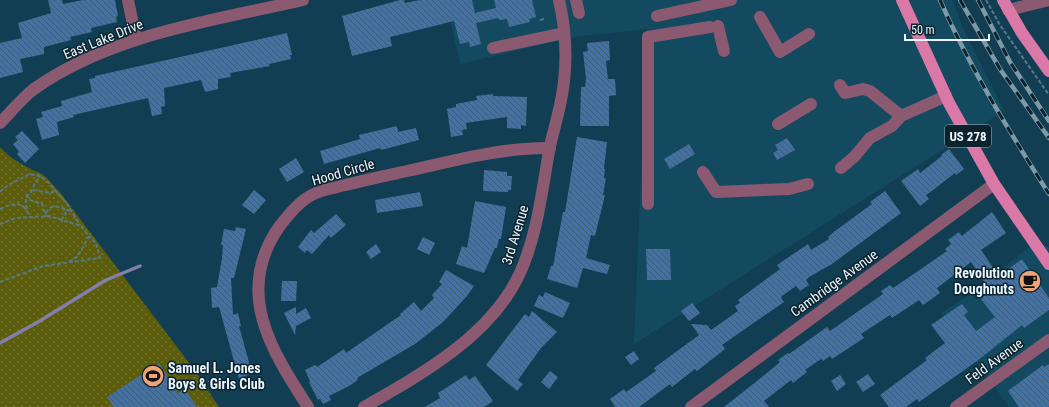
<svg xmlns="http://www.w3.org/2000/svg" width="1049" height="407" font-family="'Roboto Condensed',sans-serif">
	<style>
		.built { fill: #134a5f }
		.park { fill: url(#park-dots) }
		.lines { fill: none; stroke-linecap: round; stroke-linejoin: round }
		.stream { stroke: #837eab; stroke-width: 3.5 }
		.building { fill: url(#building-back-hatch) }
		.path { stroke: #577a89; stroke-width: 2; stroke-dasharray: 4 2; stroke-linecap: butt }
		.minor { stroke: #8b5a71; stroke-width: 12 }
		.major { stroke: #da78a8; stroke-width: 12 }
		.rail-casing { stroke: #7d9aa7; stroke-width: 4.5 }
		.rail { stroke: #0b232e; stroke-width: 3; stroke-dasharray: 9; stroke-linecap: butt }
		.labels { text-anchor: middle; stroke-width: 3; stroke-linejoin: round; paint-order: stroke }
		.shield { fill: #0b232e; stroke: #a8b7bf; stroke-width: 1 }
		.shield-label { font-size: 13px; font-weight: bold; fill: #ebf7fd }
		.street-label { font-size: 14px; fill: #ebf7fd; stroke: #0b232e }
		.poi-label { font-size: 14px; font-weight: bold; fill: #ebf7fd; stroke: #0b232e; text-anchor: end }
	</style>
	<defs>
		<pattern id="park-dots" width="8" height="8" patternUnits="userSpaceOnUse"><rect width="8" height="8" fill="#5b5c0c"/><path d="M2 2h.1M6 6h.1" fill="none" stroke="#737430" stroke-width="1.8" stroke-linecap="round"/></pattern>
		<pattern id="building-back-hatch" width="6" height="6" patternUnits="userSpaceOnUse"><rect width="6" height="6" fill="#3f72a6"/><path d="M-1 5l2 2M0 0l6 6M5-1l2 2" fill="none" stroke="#435c74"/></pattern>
	</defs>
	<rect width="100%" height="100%" fill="#113e52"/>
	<g class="built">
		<polygon points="446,0 952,0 964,30 1004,111 634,344 647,29 574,37 460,64"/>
		<polygon points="1036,242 1049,248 1049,407 1009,407 941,313 963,299"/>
	</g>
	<path class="park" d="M 0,147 C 11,159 25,167 40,173 C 47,176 53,186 59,191 L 196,372 L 219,407 L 0,407 Z"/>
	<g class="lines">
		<polyline class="stream" points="0,343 38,322 106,280 140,266"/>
	</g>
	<g class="building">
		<polygon points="48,0 62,0 63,4 83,0 115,0 118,16 116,17 117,22 91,28 92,32 70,37 71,40 44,47 44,54 20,59 23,72 0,78 0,43 22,38 18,23 51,13"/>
		<polygon points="400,0 404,0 405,3 420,0 472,0 475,13 496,8 494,0 532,0 536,17 529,19 530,22 509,27 507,19 499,20 498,18 476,23 481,44 470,47 469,42 460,44 454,21 390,37 392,46 352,56 342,16"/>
		<polygon points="287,33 292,55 290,55 291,59 269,64 270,66 230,73 231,77 218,79 218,89 205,92 201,80 164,88 165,106 161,107 162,114 152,116 148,98 73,115 74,117 57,122 59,135 42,140 36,119 43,117 41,112 62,106 61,101 92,92 89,79 95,78 95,76"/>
		<polygon points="609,41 610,60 606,61 608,79 615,79 616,95 609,96 609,126 580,126 581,87 585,87 586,79 583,52 588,51 587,43"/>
		<polygon points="493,94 493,96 527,97 526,126 521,125 521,129 507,128 507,117 466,123 467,129 462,130 463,135 451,137 447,109 456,107 456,104 477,100 476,96"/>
		<polygon points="397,126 398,132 416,128 419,140 381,150 380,148 324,164 320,151 360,139 359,135"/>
		<polygon points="22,131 39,149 25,163 17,154 19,152 13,144 18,140 15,137"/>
		<polygon points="577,137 607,142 604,169 605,169 604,178 606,178 603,195 605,195 595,236 591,235 586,258 610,265 607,274 583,268 577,288 547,279 551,266 553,266 563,212 565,212"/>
		<polygon points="787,138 795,150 777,160 773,153 778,150 775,145"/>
		<polygon points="689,144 695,154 670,169 664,159"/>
		<polygon points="949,149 964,169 956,175 955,173 933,190 926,195 929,199 920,206 901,181 918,169 920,173 942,156 941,155"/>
		<polygon points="296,158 304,172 287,182 279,169"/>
		<polygon points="484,170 507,172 507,176 512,176 511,190 508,190 508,192 483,191"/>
		<polygon points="254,190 266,200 254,214 242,205"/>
		<polygon points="885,191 901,213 832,264 809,277 806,280 809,285 800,291 796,286 782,296 781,298 784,302 722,345 725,349 697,371 695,369 672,387 670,384 639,407 615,407 610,399 624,389 626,392 656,371 654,368 699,335 691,324 707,325 711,330 738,311 735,306 740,303 738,300 780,269 777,265 808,244 811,250 829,239 828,237 835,231 872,204 870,202"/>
		<polygon points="420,192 423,206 377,213 375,200"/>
		<polygon points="475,201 506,207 501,239 499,239 497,248 495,248 484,273 456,264 462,246 467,248"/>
		<polygon points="992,212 1006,233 981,250 999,276 1022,259 1049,298 1049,310 1024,328 1022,325 977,361 919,402 917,399 906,407 889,407 880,395 927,360 925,358 945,343 931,325 962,304 968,312 964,315 976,331 995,317 981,299 990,291 971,262 937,288 940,293 923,305 919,300 892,318 890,315 861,334 864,338 832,359 830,356 823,361 821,359 805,370 807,372 793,383 791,380 764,401 769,407 724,407 762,377 780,362 778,360 788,353 789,354 827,327 830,331 883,294 881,291 890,285 893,288 921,269 947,251 945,249 951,244 948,240 959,232 962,236"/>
		<polygon points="336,214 346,225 331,238 329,235 312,254 307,250 305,253 298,247 311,230 314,233"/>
		<polygon points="236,227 246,229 234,278 231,278 233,315 238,313 241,326 239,326 252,373 239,379 219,307 212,308 211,288 217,287 222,258 223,245 221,245 224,229 235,231"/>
		<polygon points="423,237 435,243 429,255 417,249"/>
		<polygon points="376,244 381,252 371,259 366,252"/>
		<polygon points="646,249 670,249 671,280 647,280"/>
		<polygon points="446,270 474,286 467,296 443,322 415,344 357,378 358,380 349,386 329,396 331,400 323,404 320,399 318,400 309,382 310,381 305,370 315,365 317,367 344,349 346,353 401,315 400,314 414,302 421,311 434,298 432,295 442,284 439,282"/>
		<polygon points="282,281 297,281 296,301 281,301"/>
		<polygon points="545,292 570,303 563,318 534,306 539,295 543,297"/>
		<polygon points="692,303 700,313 689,321 681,311"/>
		<polygon points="296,307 296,314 306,308 311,318 296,326 295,335 284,313"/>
		<polygon points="532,311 557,332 541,348 518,380 523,384 517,391 486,365 525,314 529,317"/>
		<polygon points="634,351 639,359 631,365 625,357"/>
		<polygon points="159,363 178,393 185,389 197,407 114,407 107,397"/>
		<polygon points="1049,364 1049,407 1019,407 1008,391 1043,365 1044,367"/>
		<polygon points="550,371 558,377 549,389 541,382"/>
		<polygon points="868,374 875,384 863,392 856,382"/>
		<polygon points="466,375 469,380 475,376 493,401 484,407 425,407 440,398 438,393"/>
		<polygon points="840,375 846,384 837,391 831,381"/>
		<polygon points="217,377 221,386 212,390 208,381"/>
	</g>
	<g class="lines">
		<g class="path">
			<polyline points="986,0 1000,25 1049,95"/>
			<polyline points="540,20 544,19"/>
			<polyline points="33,190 50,193 55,191"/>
			<path d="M 0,192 C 9,182 19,181 29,174 L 41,176 L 49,183 L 67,204 L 80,225"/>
			<polyline points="26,195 30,200 42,204 46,217"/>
			<path d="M 0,209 C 14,203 23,200 30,217"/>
			<path d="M 27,209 C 23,192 29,199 33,188 C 35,182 36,181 40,176"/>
			<path d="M 46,213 C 51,202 62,208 71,211"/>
			<polyline points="61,220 66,214 63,208"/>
			<polyline points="0,224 16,218 49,216 81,226 89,236 78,256 69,262"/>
			<polyline points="0,282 43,266 100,258 96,243 89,236"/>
		</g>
		<g class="minor">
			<polyline points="128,0 136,39"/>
			<polyline points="576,0 579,13"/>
			<polyline points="1008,10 1049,0"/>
			<polyline points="657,16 731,0"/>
			<polyline points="760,17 780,52 809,34"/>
			<polyline points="718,26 724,51"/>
			<polyline points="493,48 564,33"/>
			<polyline points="840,85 845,93 863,89 870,91 901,116"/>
			<path d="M 0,123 C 11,112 22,98 34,89 C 111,34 213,21 303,0"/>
			<polyline points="778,124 811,104"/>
			<polyline points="841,168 854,157 870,138 892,126 901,116 946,96"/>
			<polyline points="703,172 716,192 789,189 808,184"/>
			<polyline points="648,204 648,37 710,27"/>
			<path d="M 308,407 C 271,350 234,292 279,227 C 289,214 301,199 316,193 C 323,190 330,189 337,187 C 360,181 384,176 407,171 C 453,161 504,147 550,148"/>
			<path d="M 364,407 C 422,374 491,336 520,273 C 538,233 542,189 550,146 C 555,125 562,103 564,81 C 567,55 565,26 559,0"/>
			<polyline points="691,407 994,184"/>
			<polyline points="956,407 1049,340"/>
		</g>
		<g class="major">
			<polyline points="902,0 949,103 994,184 1049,264"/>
			<polyline points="1003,0 1022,33 1049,71"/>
		</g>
		<g class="rail-casing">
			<g id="rail">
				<path d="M 940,0 C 970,68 1009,131 1049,194"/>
				<polyline points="960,0 1000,69 1049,138"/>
				<polyline points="978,0 1010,62 1049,121"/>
			</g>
		</g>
		<use href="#rail" class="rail"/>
	</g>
	<defs>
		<g id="cafe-disc" transform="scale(1.15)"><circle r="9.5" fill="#efa377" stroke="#0b232e"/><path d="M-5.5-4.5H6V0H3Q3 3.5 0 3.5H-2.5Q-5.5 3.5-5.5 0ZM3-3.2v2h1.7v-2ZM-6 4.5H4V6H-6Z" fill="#111"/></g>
		<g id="stadium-disc" transform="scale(1.15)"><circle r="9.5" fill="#efa377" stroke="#0b232e"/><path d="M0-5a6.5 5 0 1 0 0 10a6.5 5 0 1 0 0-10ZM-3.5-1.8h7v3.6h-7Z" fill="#111"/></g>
	</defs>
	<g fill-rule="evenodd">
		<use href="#cafe-disc" x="1030" y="281"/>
		<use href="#stadium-disc" x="153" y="376"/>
	</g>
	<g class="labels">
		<rect class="shield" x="945" y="125" width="46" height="22" rx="3"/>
		<g class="shield-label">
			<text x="968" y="141">US 278</text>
		</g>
		<g class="street-label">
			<text transform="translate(103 39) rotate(-22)" y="5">East Lake Drive</text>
			<text transform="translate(343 172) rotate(-16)" y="5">Hood Circle</text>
			<text transform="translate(515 235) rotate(-73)" y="5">3rd Avenue</text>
			<text transform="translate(834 283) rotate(-36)" y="5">Cambridge Avenue</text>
			<text transform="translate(994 361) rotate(-36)" y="5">Feld Avenue</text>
		</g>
		<g class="poi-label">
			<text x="1014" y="278">Revolution<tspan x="1014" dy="16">Doughnuts</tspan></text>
			<text x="168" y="373" text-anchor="start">Samuel L. Jones<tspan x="168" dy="16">Boys &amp; Girls Club</tspan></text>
		</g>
	</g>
	<path d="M905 34v6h84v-6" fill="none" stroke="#ebf7fd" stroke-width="2"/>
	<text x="911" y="34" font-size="12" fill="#ebf7fd" stroke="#0b232e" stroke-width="3" paint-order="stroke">50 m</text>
</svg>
